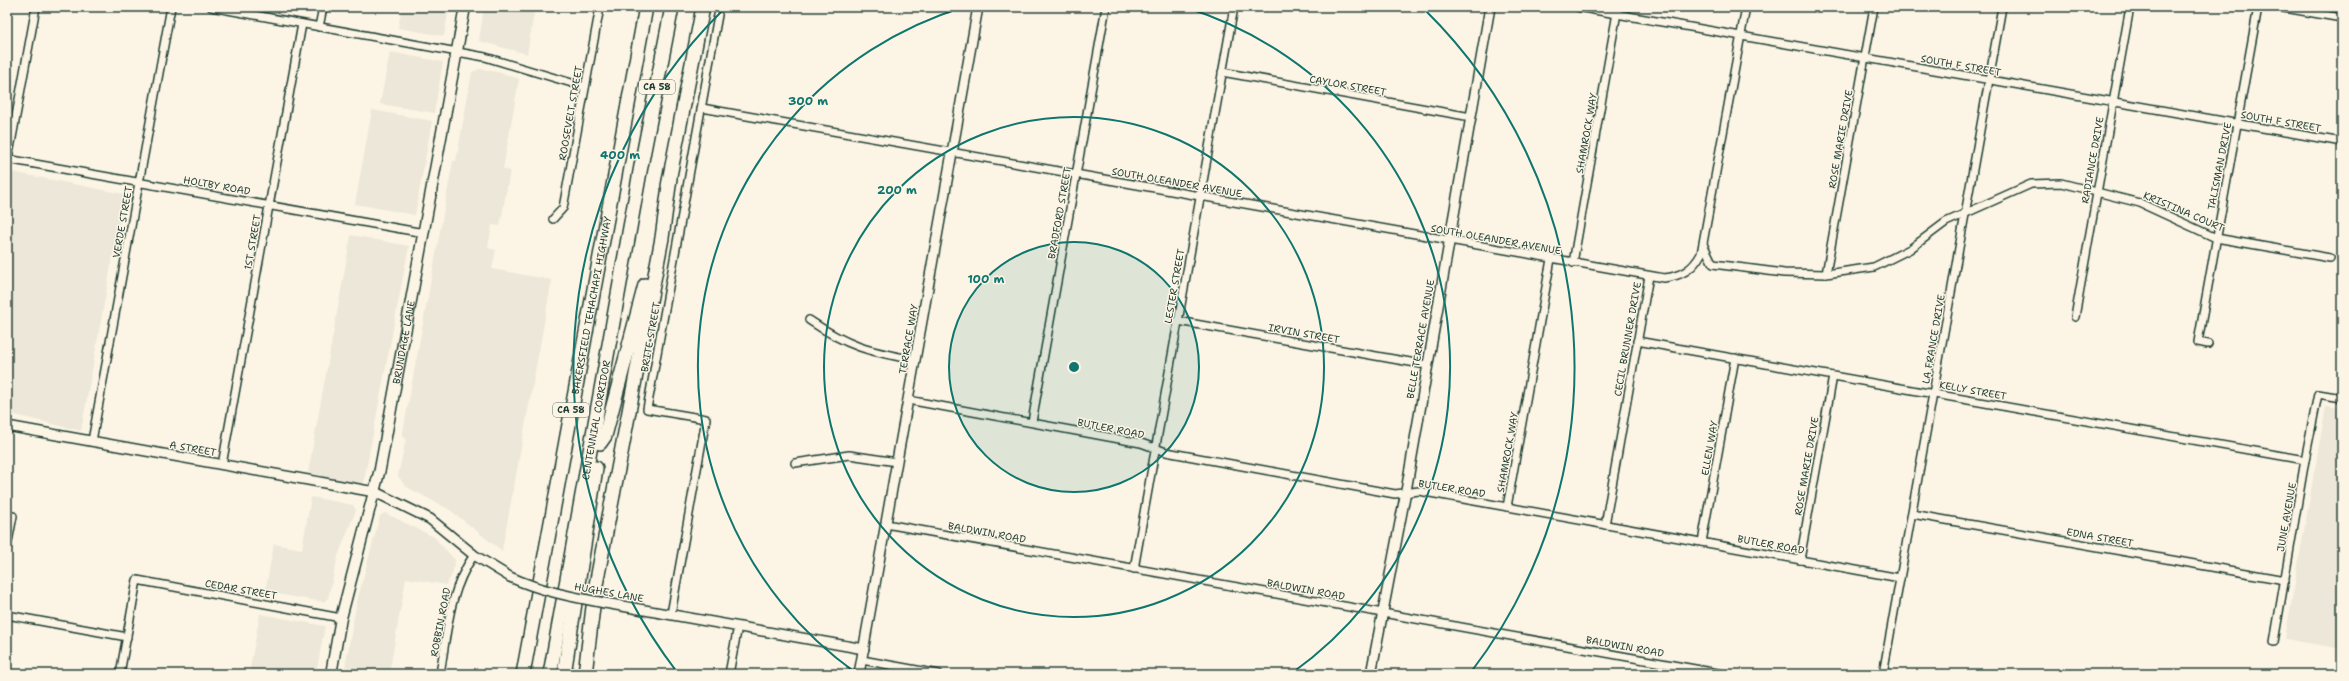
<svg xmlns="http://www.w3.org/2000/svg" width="2349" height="681" font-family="'Shantell Sans',sans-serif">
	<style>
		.built { fill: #ece7d8 }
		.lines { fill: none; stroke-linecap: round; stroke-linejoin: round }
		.minor-casing { stroke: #1f3d34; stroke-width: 10 }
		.tertiary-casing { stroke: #1f3d34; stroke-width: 12 }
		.secondary-casing { stroke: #1f3d34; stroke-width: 13 }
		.motorway-casing { stroke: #1f3d34; stroke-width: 16 }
		.minor { stroke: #fcf5e5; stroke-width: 7 }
		.tertiary { stroke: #fcf5e5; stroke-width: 9 }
		.secondary { stroke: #fcf5e5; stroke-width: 10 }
		.motorway { stroke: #fcf5e5; stroke-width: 13 }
		.tertiary-bridge-casing { stroke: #1f3d34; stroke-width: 12; stroke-linecap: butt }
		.tertiary-bridge { stroke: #fcf5e5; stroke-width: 9 }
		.ring { fill: none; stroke: #0f766e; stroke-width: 2 }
		.labels { text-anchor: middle; stroke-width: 3; stroke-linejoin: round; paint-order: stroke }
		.shield { fill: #fcf5e5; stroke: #617469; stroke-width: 1 }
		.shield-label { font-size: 9px; font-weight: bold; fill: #1f3d34 }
		.street-label { font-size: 10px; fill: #1f3d34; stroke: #fcf5e5 }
		.centre { fill: #0f766e; stroke: #fcf5e5; stroke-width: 2 }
		.ring-label { font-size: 12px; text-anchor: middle; font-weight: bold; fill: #0f766e; stroke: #fcf5e5; stroke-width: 3; stroke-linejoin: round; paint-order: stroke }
	</style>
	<rect width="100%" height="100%" fill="#fcf5e5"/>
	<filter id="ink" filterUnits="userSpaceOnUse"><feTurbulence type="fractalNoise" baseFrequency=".025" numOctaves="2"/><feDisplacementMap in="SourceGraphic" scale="8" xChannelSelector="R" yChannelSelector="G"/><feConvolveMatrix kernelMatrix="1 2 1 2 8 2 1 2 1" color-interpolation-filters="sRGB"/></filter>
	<g filter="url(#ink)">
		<g class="built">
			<polygon points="402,7 449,7 444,36 398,28"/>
			<polygon points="484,7 535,7 527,54 479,41"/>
			<polygon points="390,52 443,62 434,113 380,104"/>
			<polygon points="480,69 502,73 519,79 503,169 510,171 500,226 492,225 488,248 496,250 492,269 552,280 502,551 450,510 405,486 398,476 406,438 402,437 453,161 456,161 472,72"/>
			<polygon points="372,110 432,121 415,215 355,204"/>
			<polygon points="7,171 124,194 81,431 7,413"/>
			<polygon points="351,235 409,246 363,486 308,473"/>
			<polygon points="2326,406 2342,408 2342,649 2285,639"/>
			<polygon points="311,497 353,505 356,510 338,556 328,598 324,602 265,592 274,544 302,549"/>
			<polygon points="385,513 434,537 455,560 452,575 446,585 406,578 389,674 344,674 356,605 380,516"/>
			<polygon points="260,614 325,626 316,674 249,674"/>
		</g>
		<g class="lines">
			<g class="minor-casing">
				<g id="minor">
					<polyline points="211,7 485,57 585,87"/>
					<polyline points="1577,7 2342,142"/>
					<polyline points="2278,7 2342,18"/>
					<polyline points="319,27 323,7"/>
					<polyline points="1222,72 1471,117"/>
					<path d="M 702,108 L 1664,278 C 1682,276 1693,269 1701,254 L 1746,7"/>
					<polyline points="7,159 424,233"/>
					<polyline points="7,165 36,7"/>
					<polyline points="553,219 563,208 600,7"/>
					<polyline points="1704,246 1713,264 1784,273 1826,274 1874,267 1910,249 1946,222 2031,184 2061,183 2140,203 2216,238 2330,258"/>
					<polyline points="1573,263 1618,7"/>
					<polyline points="1826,274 1874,7"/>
					<polyline points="2075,317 2130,7"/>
					<path d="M 809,320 C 849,347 867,351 915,360"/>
					<polyline points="1178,321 1427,365"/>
					<polyline points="1637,341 2305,460"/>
					<polyline points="2208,344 2198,342 2258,7"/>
					<polyline points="908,400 1141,443 1166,452 1395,494 1419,491 1900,578"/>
					<polyline points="1032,422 1106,7"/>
					<polyline points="92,441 171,7"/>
					<polyline points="795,463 849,455 897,462"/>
					<polyline points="222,465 302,24"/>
					<polyline points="1507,507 1551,259"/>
					<polyline points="1912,514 2285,580"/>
					<polyline points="886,524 1723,674"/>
					<polyline points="1605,525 1649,276"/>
					<polyline points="1702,542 1735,358"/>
					<polyline points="7,547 13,516"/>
					<polyline points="1800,560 1833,376"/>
					<polyline points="1134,569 1234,7"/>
					<polyline points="671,614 706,419 647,409 718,15"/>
					<polyline points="7,615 127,637"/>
					<polyline points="2274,642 2305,460 2318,394 2342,398"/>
					<polyline points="862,660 939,674"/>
					<polyline points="120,674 137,580 341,618"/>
					<path d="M 440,674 C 447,633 449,590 474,555"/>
					<polyline points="729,674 738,626"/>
					<polyline points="1883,674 2002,7"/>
				</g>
			</g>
			<g class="tertiary-casing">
				<g id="tertiary">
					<polyline points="7,426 375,492 430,519 474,555 510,577"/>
					<polyline points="605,603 864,649"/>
					<polyline points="859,674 978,7"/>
					<polyline points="1371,674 1406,491 1490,7"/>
				</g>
			</g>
			<g class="secondary-casing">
				<g id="secondary">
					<path id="s1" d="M 331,674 L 341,618 L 380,469 L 465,7"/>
				</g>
			</g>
			<g class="motorway-casing">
				<g id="motorway">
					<polyline points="668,186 703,7"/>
					<polyline points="600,443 605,436 645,285"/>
					<path id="s2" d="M 523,674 L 646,7"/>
					<path id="s3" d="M 550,674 L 641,166 L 672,7"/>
					<polyline points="564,674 596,468"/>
					<polyline points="585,674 595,590 662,238 670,178"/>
				</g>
			</g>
			<use href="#minor" class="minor"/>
			<use href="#tertiary" class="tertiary"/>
			<use href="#secondary" class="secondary"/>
			<use href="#motorway" class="motorway"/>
			<g class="tertiary-bridge-casing">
				<path id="tertiary-bridge" d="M 510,577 C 541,591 572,597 605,603"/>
			</g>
			<use href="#tertiary-bridge" class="tertiary-bridge"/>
		</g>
	</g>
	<circle cx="1074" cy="367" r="125" fill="#0f766e" fill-opacity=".12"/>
	<g class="ring">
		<circle cx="1074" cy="367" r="125"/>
		<circle cx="1074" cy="367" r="250"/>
		<path d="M856 673A376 376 0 0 1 964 7M1184 7A376 376 0 0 1 1292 673"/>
		<path d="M677 672A501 501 0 0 1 723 10M1425 10A501 501 0 0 1 1471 672"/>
	</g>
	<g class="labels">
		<g class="shield">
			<rect x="639" y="80" width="36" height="14" rx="3"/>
			<rect x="553" y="403" width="36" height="14" rx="3"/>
		</g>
		<g class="shield-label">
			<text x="657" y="90">CA 58</text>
			<text x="571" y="413">CA 58</text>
		</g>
		<g class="street-label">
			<text transform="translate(1961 65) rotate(10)" y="4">SOUTH F STREET</text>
			<text transform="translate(1348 85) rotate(10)" y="4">CAYLOR STREET</text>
			<text transform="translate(570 113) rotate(-80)" y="4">ROOSEVELT STREET</text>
			<text transform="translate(2281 121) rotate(10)" y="4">SOUTH F STREET</text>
			<text transform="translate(1586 133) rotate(-80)" y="4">SHAMROCK WAY</text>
			<text transform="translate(1840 139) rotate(-80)" y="4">ROSE MARIE DRIVE</text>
			<text transform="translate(2092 160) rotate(-80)" y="4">RADIANCE DRIVE</text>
			<text transform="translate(2219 166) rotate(-79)" y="4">TALISMAN DRIVE</text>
			<text transform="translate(1177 182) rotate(10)" y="4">SOUTH OLEANDER AVENUE</text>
			<text transform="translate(217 185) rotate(10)" y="4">HOLTBY ROAD</text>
			<text transform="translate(2184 211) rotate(23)" y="4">KRISTINA COURT</text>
			<text transform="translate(1059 213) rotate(-80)" y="4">BRADFORD STREET</text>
			<text transform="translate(122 222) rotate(-80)" y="4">VERDE STREET</text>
			<text transform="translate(1496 239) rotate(10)" y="4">SOUTH OLEANDER AVENUE</text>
			<text transform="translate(252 242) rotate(-80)" y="4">1ST STREET</text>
			<text transform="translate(1174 286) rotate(-80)" y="4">LESTER STREET</text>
			<text dy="4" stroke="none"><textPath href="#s2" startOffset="375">BAKERSFIELD TEHACHAPI HIGHWAY</textPath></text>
			<text transform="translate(1304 333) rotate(10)" y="4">IRVIN STREET</text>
			<text transform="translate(650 337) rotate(-80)" y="4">BRITE STREET</text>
			<text transform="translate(908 339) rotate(-80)" y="4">TERRACE WAY</text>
			<text transform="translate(1420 339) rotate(-80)" y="4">BELLE TERRACE AVENUE</text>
			<text transform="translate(1627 339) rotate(-80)" y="4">CECIL BRUNNER DRIVE</text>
			<text transform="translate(1933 339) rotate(-80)" y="4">LA FRANCE DRIVE</text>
			<text dy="4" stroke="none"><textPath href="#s1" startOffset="340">BRUNDAGE LANE</textPath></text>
			<text transform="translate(1973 390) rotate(10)" y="4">KELLY STREET</text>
			<text dy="4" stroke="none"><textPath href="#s3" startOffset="258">CENTENNIAL CORRIDOR</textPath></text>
			<text transform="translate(1111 428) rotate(11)" y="4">BUTLER ROAD</text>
			<text transform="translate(193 448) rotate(10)" y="4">A STREET</text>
			<text transform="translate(1709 448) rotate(-80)" y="4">ELLEN WAY</text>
			<text transform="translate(1507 452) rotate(-80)" y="4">SHAMROCK WAY</text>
			<text transform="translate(1806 466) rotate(-80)" y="4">ROSE MARIE DRIVE</text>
			<text transform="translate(1452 488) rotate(9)" y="4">BUTLER ROAD</text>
			<text transform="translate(2286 517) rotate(-80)" y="4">JUNE AVENUE</text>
			<text transform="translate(987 532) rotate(10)" y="4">BALDWIN ROAD</text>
			<text transform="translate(2100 537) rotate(10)" y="4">EDNA STREET</text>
			<text transform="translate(1771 544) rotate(10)" y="4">BUTLER ROAD</text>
			<text transform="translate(241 589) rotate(10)" y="4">CEDAR STREET</text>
			<text transform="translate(1306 589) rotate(10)" y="4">BALDWIN ROAD</text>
			<text transform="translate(609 592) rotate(10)" y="4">HUGHES LANE</text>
			<text transform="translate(440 622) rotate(-79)" y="4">ROBBIN ROAD</text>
			<text transform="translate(1625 646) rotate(10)" y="4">BALDWIN ROAD</text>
		</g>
	</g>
	<circle cx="1074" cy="367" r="6" class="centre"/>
	<g class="ring-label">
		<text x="808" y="105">300 m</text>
		<text x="620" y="159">400 m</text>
		<text x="897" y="194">200 m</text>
		<text x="986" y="283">100 m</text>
	</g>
	<rect width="2349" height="681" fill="none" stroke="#fcf5e5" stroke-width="24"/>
	<rect x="12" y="12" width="2325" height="657" fill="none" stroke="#1f3d34" stroke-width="1.5" filter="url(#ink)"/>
</svg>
